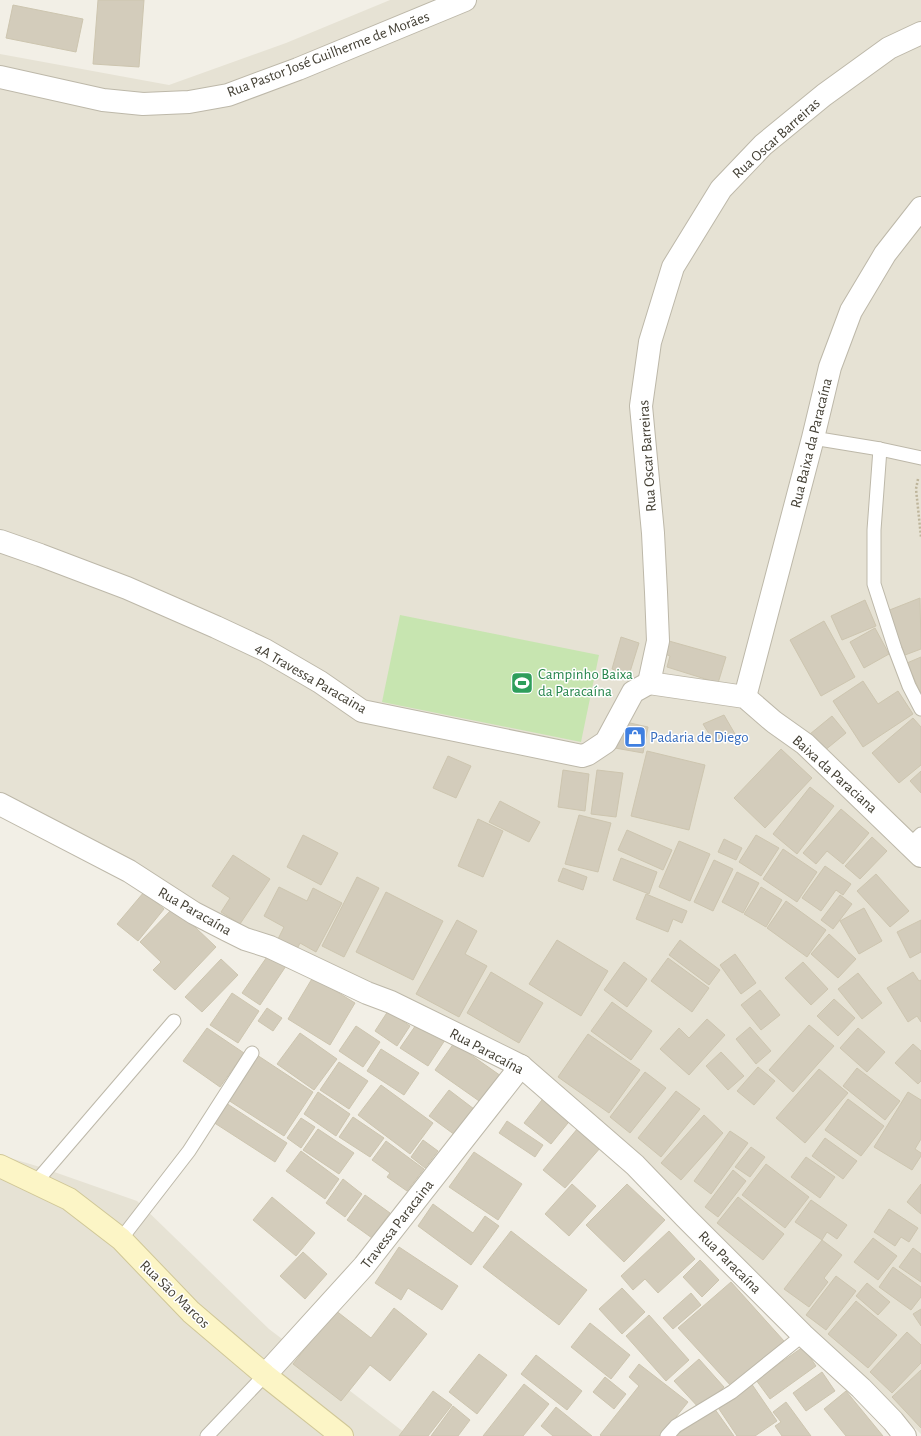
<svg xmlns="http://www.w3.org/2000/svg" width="921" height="1436" font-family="'Alegreya Sans',sans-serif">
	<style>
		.residential { fill: #e6e2d4 }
		.green { fill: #c7e5b0 }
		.building { fill: #d3ccbb; stroke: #cdc5af }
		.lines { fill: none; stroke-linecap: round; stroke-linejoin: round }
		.lane-casing { stroke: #bdb8a9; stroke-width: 15 }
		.street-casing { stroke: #bdb8a9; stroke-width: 24 }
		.secondary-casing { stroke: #d0c797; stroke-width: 24 }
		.path { stroke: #beb59b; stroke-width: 2.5; stroke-dasharray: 2 2; stroke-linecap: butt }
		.lane { stroke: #fff; stroke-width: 13 }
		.street { stroke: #fff; stroke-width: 22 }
		.secondary { stroke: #fcf5c6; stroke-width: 22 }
		.labels { text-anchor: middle; stroke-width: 3; stroke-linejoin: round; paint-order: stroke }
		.street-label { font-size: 15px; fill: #444035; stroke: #fff }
		.leisure-label { font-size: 15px; fill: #27864d; stroke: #fff; text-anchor: start }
		.shop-label { font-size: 15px; fill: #366cbe; stroke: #fff; text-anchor: start }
	</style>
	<rect width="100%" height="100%" fill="#f2efe6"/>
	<g class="residential">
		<polygon points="390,0 921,0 921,1434 829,1345 796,1311 681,1198 525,1061 242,931 0,804 0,54 169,85 286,43"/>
		<polygon points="0,1155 40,1167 137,1201 269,1329 409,1436 0,1436"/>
	</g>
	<polygon class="green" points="400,615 599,655 581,742 382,702"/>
	<g class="building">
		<polygon points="98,0 144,0 139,67 93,64"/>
		<polygon points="13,5 83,19 76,52 6,38"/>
		<polygon points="920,598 921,649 905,655 887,611"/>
		<polygon points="865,600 876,626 842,640 831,616"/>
		<polygon points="824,621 855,677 821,696 790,640"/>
		<polygon points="875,628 889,654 864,668 850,642"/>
		<polygon points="621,637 639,643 629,675 612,669"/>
		<polygon points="669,641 726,657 718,683 667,667 670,656 665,654"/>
		<polygon points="921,657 921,694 907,663"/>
		<polygon points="863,681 878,704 898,691 913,714 863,747 833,701"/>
		<polygon points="724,715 735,734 731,735 729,734 714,742 703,724"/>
		<polygon points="832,716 846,733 824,751 810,734"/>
		<polygon points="913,718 921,727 921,765 899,783 872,753"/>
		<polygon points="621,721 648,727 643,753 615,748"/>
		<polygon points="781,749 812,778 765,828 734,798"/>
		<polygon points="647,751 705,765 689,830 631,816"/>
		<polygon points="448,756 471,766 456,798 433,788"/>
		<polygon points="563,770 589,774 585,811 558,807"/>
		<polygon points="597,770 623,773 616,817 591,814"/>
		<polygon points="921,771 921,793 910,781"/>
		<polygon points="810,787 834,806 797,854 773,834"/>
		<polygon points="500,801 540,822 529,842 489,822"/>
		<polygon points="841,809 869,833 843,864 827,851 816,864 803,853"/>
		<polygon points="579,815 611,823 598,872 565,864"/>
		<polygon points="478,819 503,831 483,877 458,866"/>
		<polygon points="627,830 672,850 663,870 618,850"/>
		<polygon points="303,835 338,853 321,885 287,867"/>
		<polygon points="756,835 779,848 761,876 739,862"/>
		<polygon points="872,837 887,851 860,879 845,866"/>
		<polygon points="724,839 742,848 736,860 718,852"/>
		<polygon points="679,841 710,854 690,901 659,887"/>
		<polygon points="783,849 817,872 797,902 763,879"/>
		<polygon points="233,855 270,879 240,924 221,912 230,898 212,886"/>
		<polygon points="621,858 657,872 649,894 613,880"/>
		<polygon points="714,860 733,869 713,911 694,902"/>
		<polygon points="825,866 851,884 843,895 836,890 821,911 802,898"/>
		<polygon points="563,868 587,877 583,890 558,881"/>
		<polygon points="737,872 759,883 743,913 722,902"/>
		<polygon points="876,874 909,911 890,927 857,891"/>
		<polygon points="357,877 379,888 344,957 322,946"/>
		<polygon points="279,887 307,901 313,888 342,903 316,952 300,943 297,949 278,939 284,927 264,916"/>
		<polygon points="761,887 782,900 766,927 744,914"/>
		<polygon points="144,892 164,909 138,941 117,924"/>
		<polygon points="386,892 443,921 413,980 356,952"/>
		<polygon points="646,894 687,911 682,923 673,919 668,932 636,919"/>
		<polygon points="840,895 852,904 833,929 821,920"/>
		<polygon points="786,901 826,930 807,957 767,928"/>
		<polygon points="174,907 216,947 175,990 153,970 161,962 140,942"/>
		<polygon points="864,908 882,941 859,954 840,921"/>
		<polygon points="457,920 477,931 465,954 487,966 459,1017 416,994"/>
		<polygon points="921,920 921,952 910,958 897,932"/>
		<polygon points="829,934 856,959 838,978 811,954"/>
		<polygon points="557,940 608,971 581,1016 529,984"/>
		<polygon points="680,940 720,970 709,985 669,955"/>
		<polygon points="271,951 288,963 260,1005 242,993"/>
		<polygon points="735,954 756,983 741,994 720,965"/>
		<polygon points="668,958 709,988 692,1012 651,981"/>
		<polygon points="221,959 238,975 202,1012 185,997"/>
		<polygon points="624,962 647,979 627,1007 604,990"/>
		<polygon points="803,962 828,989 811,1005 785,978"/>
		<polygon points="491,972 543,1003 519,1043 467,1013"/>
		<polygon points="913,972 919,981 921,980 921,1022 917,1016 908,1022 887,988"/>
		<polygon points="858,973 882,1003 862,1019 838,989"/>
		<polygon points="313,977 355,1003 330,1045 288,1019"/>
		<polygon points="760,990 780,1015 761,1030 741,1005"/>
		<polygon points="232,993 259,1011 238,1043 210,1025"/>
		<polygon points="834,999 855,1018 838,1036 817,1016"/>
		<polygon points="612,1002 652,1031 631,1060 591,1031"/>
		<polygon points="267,1008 282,1018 273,1031 258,1021"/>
		<polygon points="388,1011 410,1026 397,1046 375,1031"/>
		<polygon points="707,1019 725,1035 689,1075 660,1049 679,1028 689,1038"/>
		<polygon points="418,1022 445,1040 428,1066 400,1048"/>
		<polygon points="809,1025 834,1046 793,1092 769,1070"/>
		<polygon points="356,1026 380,1042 363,1067 339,1051"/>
		<polygon points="750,1027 771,1051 756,1064 736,1039"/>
		<polygon points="207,1028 244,1053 220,1087 183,1061"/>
		<polygon points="858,1028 885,1052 867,1072 840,1048"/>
		<polygon points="300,1033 337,1059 314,1090 277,1064"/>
		<polygon points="588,1034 640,1070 609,1113 558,1077"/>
		<polygon points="454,1043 501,1076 482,1103 435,1070"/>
		<polygon points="913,1044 921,1051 921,1081 918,1084 895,1063"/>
		<polygon points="381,1049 419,1073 404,1095 367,1071"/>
		<polygon points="721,1052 744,1076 728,1090 706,1066"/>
		<polygon points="257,1055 313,1092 284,1136 228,1100"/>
		<polygon points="339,1062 368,1081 349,1109 320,1090"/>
		<polygon points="758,1067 775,1081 754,1105 737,1091"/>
		<polygon points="857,1068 900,1101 885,1120 843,1086"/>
		<polygon points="819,1069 848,1093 805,1143 776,1118"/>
		<polygon points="645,1072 666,1088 630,1133 610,1117"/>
		<polygon points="381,1085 433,1123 410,1154 358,1115"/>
		<polygon points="449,1090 474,1109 455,1135 429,1116"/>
		<polygon points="676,1091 700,1109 661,1157 638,1138"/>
		<polygon points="318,1092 350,1114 336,1136 304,1114"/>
		<polygon points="908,1092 921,1100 921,1139 915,1149 921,1153 921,1156 912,1170 874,1147"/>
		<polygon points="545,1096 572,1118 551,1144 524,1123"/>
		<polygon points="848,1099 884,1126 861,1156 825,1130"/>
		<polygon points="226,1103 287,1143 275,1162 213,1122"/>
		<polygon points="704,1115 723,1133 681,1180 661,1163"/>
		<polygon points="353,1117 384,1138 370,1157 339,1137"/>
		<polygon points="301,1118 315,1127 301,1148 287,1138"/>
		<polygon points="507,1121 543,1145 535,1157 499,1133"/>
		<polygon points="578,1128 601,1147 565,1188 543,1170"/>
		<polygon points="318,1129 354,1153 339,1174 303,1150"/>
		<polygon points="730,1131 748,1143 711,1194 694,1181"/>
		<polygon points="825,1138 857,1161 843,1179 812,1156"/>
		<polygon points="423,1140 438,1151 425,1168 411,1157"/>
		<polygon points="386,1141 424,1169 407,1191 387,1177 390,1173 372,1160"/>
		<polygon points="751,1147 765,1157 750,1177 735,1167"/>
		<polygon points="301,1151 339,1179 325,1199 286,1171"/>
		<polygon points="474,1152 522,1184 498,1220 449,1187"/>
		<polygon points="806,1157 835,1177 820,1198 791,1177"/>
		<polygon points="766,1164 809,1197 785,1228 742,1195"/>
		<polygon points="733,1170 746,1181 718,1217 705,1207"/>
		<polygon points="343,1179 362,1194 345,1217 326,1203"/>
		<polygon points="572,1184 596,1206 569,1236 545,1214"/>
		<polygon points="627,1184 665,1220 624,1262 586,1225"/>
		<polygon points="921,1184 921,1214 907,1202"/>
		<polygon points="365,1195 390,1213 372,1238 347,1220"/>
		<polygon points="272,1197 315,1233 296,1256 253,1220"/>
		<polygon points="738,1197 784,1234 763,1260 717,1223"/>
		<polygon points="811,1200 847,1225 837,1239 827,1232 822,1240 795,1222"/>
		<polygon points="433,1204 473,1233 485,1216 499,1226 471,1265 418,1226"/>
		<polygon points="889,1209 918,1228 909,1242 901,1237 895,1246 874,1232"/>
		<polygon points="511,1231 587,1290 559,1325 483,1267"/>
		<polygon points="669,1231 695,1259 658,1293 645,1279 633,1290 621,1276"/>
		<polygon points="873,1238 897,1256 878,1280 854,1262"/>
		<polygon points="822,1240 842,1255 824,1278 828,1282 809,1307 784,1289"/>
		<polygon points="399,1247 458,1286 442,1310 408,1288 401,1300 375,1283"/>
		<polygon points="913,1248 921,1254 921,1282 899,1267"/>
		<polygon points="303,1252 327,1274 305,1299 280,1276"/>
		<polygon points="700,1260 719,1280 702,1297 683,1277"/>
		<polygon points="893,1267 921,1287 921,1297 911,1310 879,1287"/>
		<polygon points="836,1276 856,1291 826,1330 806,1315"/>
		<polygon points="731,1282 784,1341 732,1387 678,1328"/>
		<polygon points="867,1283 890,1302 878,1315 856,1296"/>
		<polygon points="622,1288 645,1312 622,1334 599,1309"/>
		<polygon points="691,1293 701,1305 673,1329 663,1318"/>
		<polygon points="856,1301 897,1335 868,1368 828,1334"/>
		<polygon points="394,1308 427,1334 390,1381 370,1365 341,1401 293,1364 335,1310 371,1338"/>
		<polygon points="921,1309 921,1326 913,1314"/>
		<polygon points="649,1315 689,1360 666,1381 626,1336"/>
		<polygon points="590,1323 630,1355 611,1379 571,1347"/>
		<polygon points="907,1332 921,1345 921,1363 892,1393 870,1372"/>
		<polygon points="803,1347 816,1366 770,1399 756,1380"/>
		<polygon points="479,1354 507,1375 477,1414 449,1392"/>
		<polygon points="536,1355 582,1391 567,1410 521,1374"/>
		<polygon points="699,1359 724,1387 700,1409 674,1381"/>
		<polygon points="639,1364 688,1402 661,1436 601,1436 600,1435 639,1386 629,1377"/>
		<polygon points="921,1370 921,1428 892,1397"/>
		<polygon points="822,1372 835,1391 806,1411 793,1393"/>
		<polygon points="605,1377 626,1394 614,1409 593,1392"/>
		<polygon points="751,1383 777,1421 755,1436 737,1436 717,1406"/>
		<polygon points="524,1384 549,1404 523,1436 483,1436"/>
		<polygon points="433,1391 452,1405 428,1436 399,1436"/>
		<polygon points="846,1391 883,1436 846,1436 824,1409"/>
		<polygon points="786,1402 811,1436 782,1436 775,1426 781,1422 773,1412"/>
		<polygon points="453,1406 470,1420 458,1436 431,1436"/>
		<polygon points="556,1407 592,1436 553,1436 541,1426"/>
		<polygon points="714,1408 734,1436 677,1436 677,1435"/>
	</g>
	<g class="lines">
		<g class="lane-casing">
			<g id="lane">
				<polyline points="813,438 880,449 921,458"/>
				<polyline points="880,449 874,530 874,584 895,649 909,686 921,709"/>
				<polyline points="910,845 921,834"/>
				<polyline points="35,1183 174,1021"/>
				<polyline points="121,1239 189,1151 252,1053"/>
				<polyline points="207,1436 265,1375"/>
				<polyline points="667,1436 676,1426 732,1392 803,1335"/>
			</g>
		</g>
		<g class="street-casing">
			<g id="street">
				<polyline points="0,77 103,100 143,104 189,102 228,95 298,69 465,0"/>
				<polyline points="0,541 40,555 127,588 216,627 265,650 320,682 362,711 582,756 588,754 606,742 633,692 649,683"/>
				<polyline points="649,683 658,641 656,592 653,533 641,406 650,342 673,267 721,189 763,145 824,95 889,48 921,33"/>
				<polyline points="649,683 745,697 774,722 805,744 921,856"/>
				<polyline points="745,697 813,438 830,367 851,311 885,254 921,208"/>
				<polyline points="0,804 129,871 194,913 227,930 245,939 270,947 367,993 391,1002 521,1066 635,1165 685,1217 803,1335 861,1388 893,1421 905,1436"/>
				<polyline points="265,1375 364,1266 521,1066"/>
			</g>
		</g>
		<g class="secondary-casing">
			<polyline id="secondary" points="0,1166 69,1199 121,1239 191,1312 265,1375 342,1436"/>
		</g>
		<polyline class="path" points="918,479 916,489 921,537"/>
		<use href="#lane" class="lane"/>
		<use href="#street" class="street"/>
		<use href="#secondary" class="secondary"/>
	</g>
	<defs>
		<g id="stadium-square" transform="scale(1.15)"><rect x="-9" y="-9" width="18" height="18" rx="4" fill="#2e9e5b" stroke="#fff"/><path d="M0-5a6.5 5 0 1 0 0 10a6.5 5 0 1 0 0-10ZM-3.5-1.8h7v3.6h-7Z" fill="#fff"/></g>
		<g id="shop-square" transform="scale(1.15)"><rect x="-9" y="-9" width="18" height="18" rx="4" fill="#3f7fe0" stroke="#fff"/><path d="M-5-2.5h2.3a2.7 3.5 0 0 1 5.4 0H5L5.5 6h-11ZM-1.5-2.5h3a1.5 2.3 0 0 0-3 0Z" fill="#fff"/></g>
	</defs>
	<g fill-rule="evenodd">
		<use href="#stadium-square" x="522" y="683"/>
		<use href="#shop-square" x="635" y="737"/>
	</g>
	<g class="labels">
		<g class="street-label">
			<text transform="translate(328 54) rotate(-21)" y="5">Rua Pastor José Guilherme de Morães</text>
			<text transform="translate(776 138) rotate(-42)" y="5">Rua Oscar Barreiras</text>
			<text transform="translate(811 443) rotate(-76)" y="5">Rua Baixa da Paracaína</text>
			<text transform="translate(647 456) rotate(-94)" y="5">Rua Oscar Barreiras</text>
			<text transform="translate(311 678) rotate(30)" y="5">4A Travessa Paracaina</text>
			<text transform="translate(835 774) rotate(42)" y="5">Baixa da Paraciana</text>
			<text transform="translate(195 911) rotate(30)" y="5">Rua Paracaína</text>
			<text transform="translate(487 1051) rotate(28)" y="5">Rua Paracaína</text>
			<text transform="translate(397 1224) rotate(-52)" y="5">Travessa Paracaina</text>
			<text transform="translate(730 1262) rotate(45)" y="5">Rua Paracaína</text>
			<text transform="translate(175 1294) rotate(44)" y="5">Rua São Marcos</text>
		</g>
		<g class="leisure-label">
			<text x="538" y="679">Campinho Baixa<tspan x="538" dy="17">da Paracaína</tspan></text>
		</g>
		<g class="shop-label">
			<text x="650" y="742">Padaria de Diego</text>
		</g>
	</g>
</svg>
